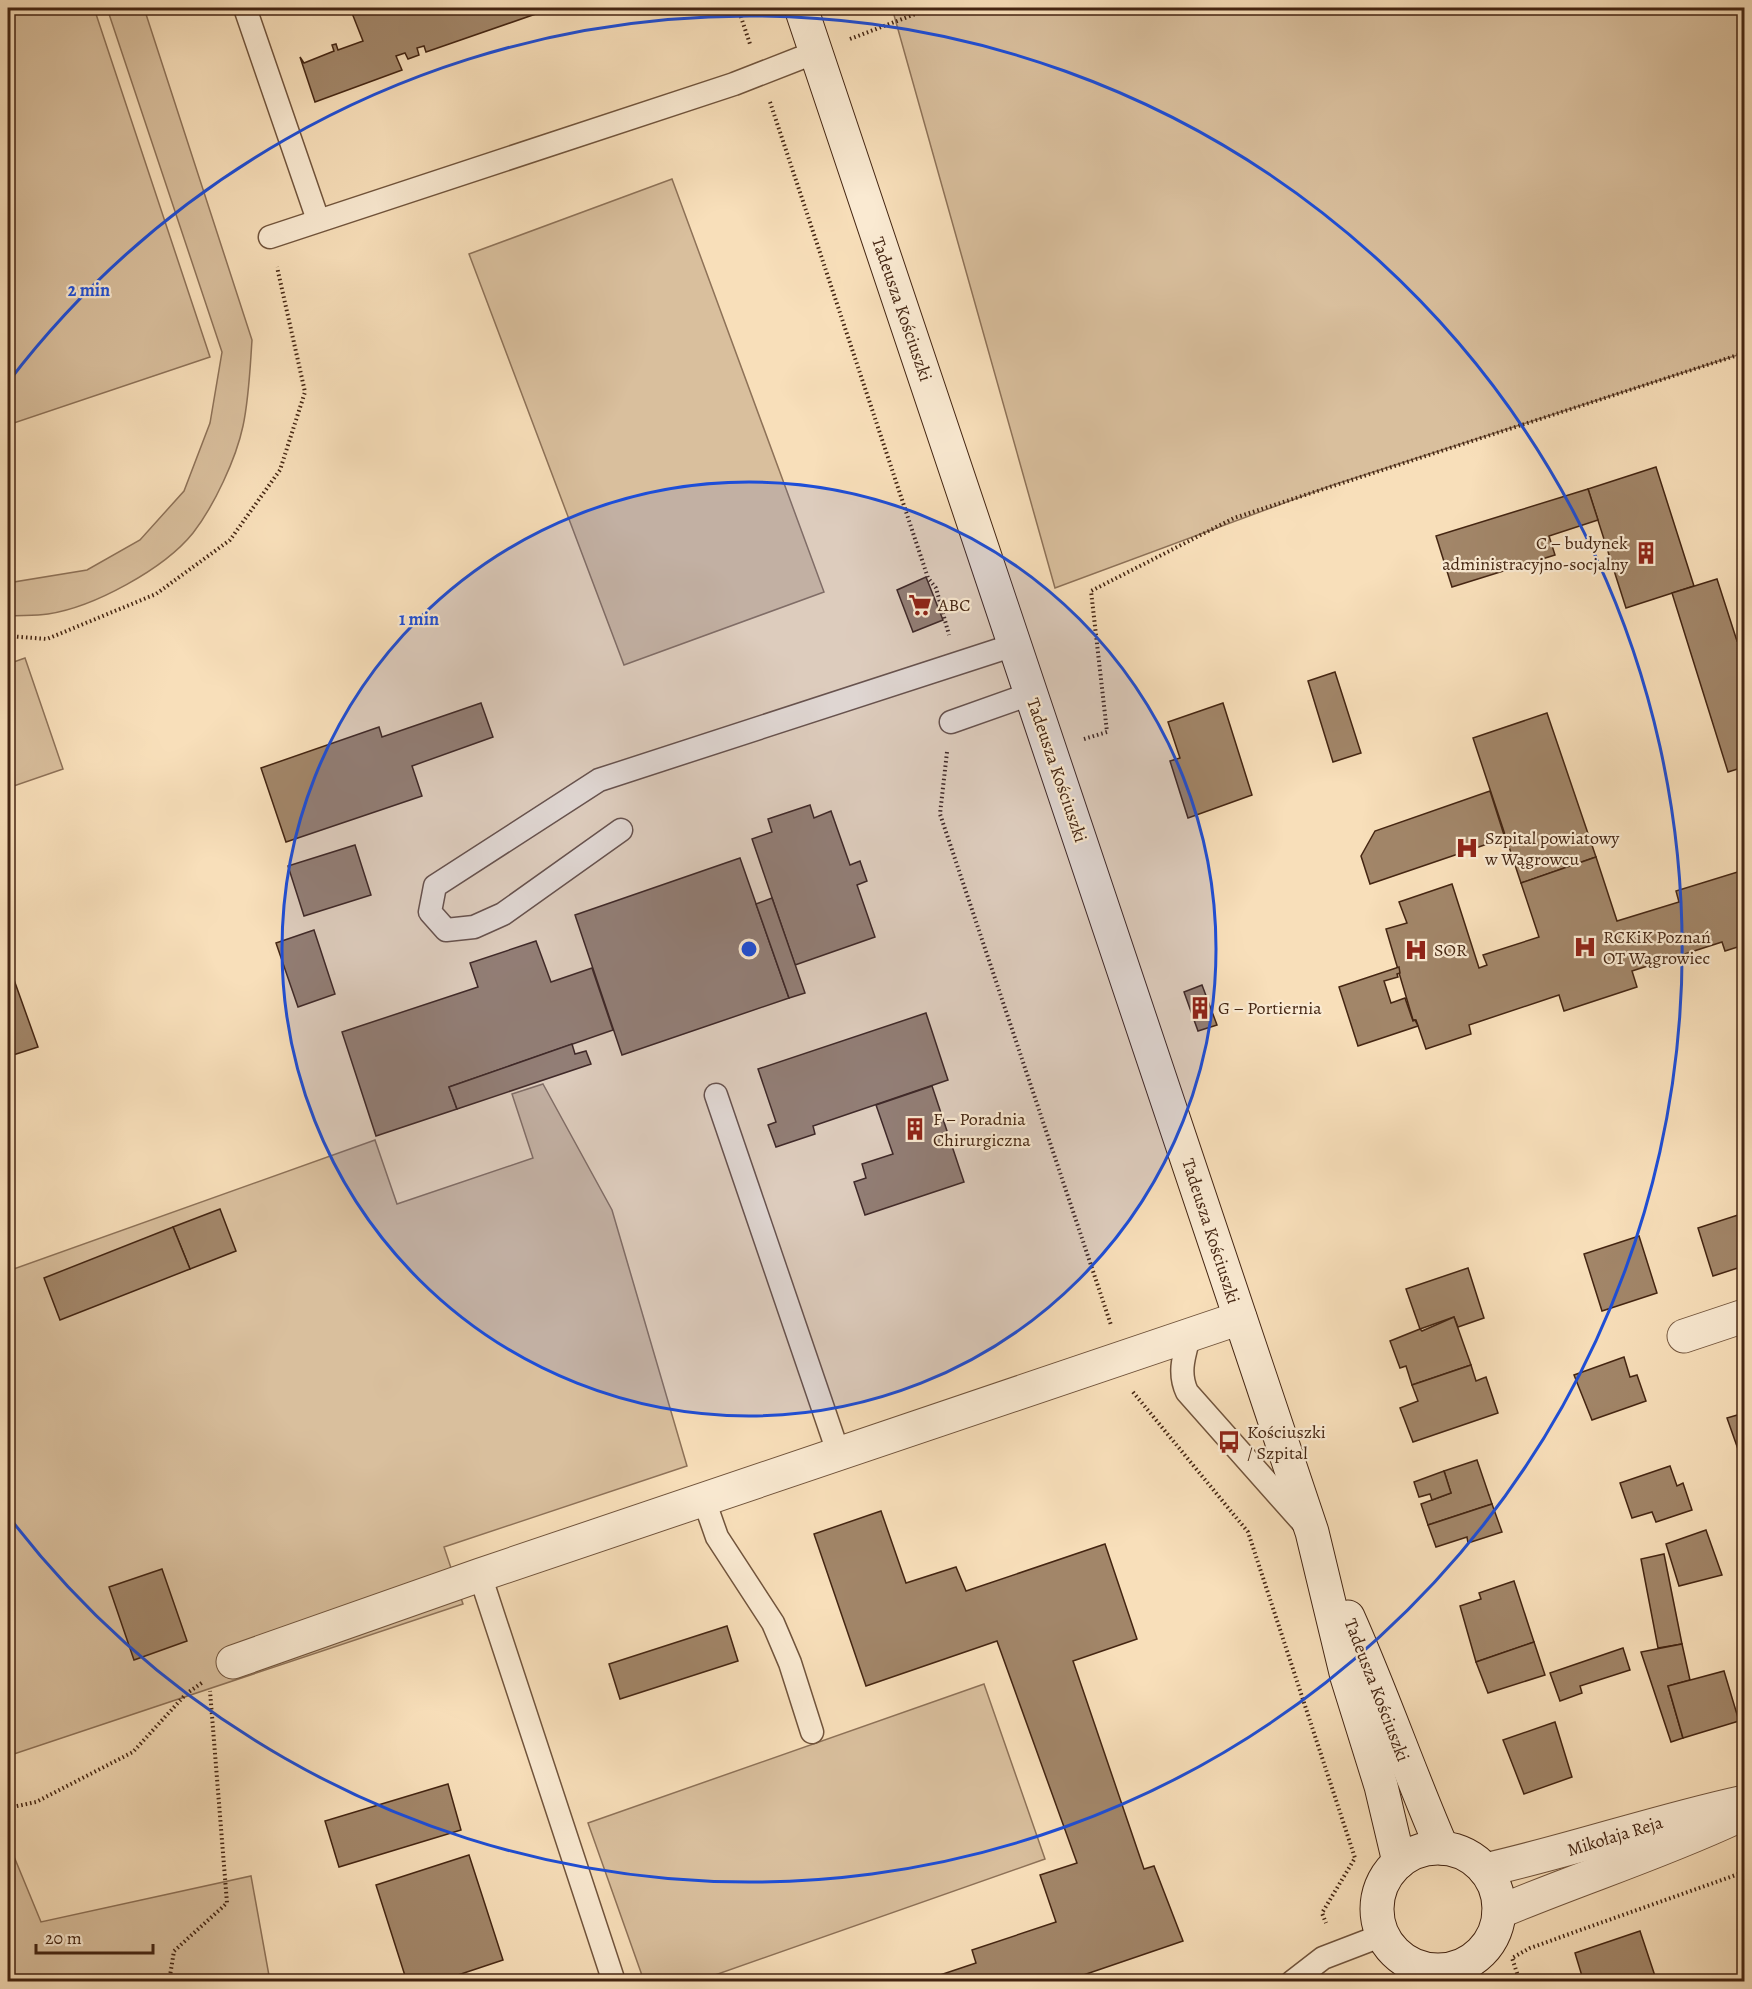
<svg xmlns="http://www.w3.org/2000/svg" width="1752" height="1989" font-family="Alegreya,serif">
	<style>
		.green { fill: #d9bf9d; stroke: #8e7258; stroke-width: 1.5 }
		.building { fill: #a28669; stroke: #442512; stroke-width: 1.5 }
		.lines { fill: none; stroke-linecap: round; stroke-linejoin: round }
		.service-casing { stroke: #71543c; stroke-width: 25 }
		.minor-casing { stroke: #71543c; stroke-width: 35 }
		.tertiary-casing { stroke: #71543c; stroke-width: 35 }
		.secondary-casing { stroke: #442512; stroke-width: 35 }
		.path { stroke: #442512; stroke-width: 4; stroke-dasharray: 1.5 3; stroke-linecap: butt }
		.service { stroke: #faead2; stroke-width: 22 }
		.minor { stroke: #faead2; stroke-width: 33 }
		.tertiary { stroke: #faead2; stroke-width: 33 }
		.secondary { stroke: #faead2; stroke-width: 33 }
		.ring { fill: none; stroke: #1d4ed8; stroke-width: 3 }
		.labels { text-anchor: middle; stroke-width: 4.5; stroke-linejoin: round; paint-order: stroke }
		.street-label { font-size: 18px; fill: #442512; stroke: #faead2 }
		.poi-label { font-size: 18px; fill: #442512; stroke: #faead2; text-anchor: start }
		.centre { fill: #1d4ed8; stroke: #faead2; stroke-width: 3 }
		.ring-label { font-size: 18px; text-anchor: middle; font-weight: bold; fill: #1d4ed8; stroke: #faead2; stroke-width: 4.5; stroke-linejoin: round; paint-order: stroke }
	</style>
	<rect width="100%" height="100%" fill="#f8dfba"/>
	<filter id="stains"><feTurbulence type="fractalNoise" baseFrequency=".00333" numOctaves="4"/><feColorMatrix values="0 0 0 0 .2 0 0 0 0 .09 0 0 0 0 .02 0 0 0 .5 -.17"/></filter>
	<radialGradient id="worn" r=".72"><stop offset=".6" stop-color="#630" stop-opacity="0"/><stop offset="1" stop-color="#630" stop-opacity=".3"/></radialGradient>
	<g class="green">
		<polygon points="8,8 94,8 210,357 8,425"/>
		<path d="M 107,8 L 144,8 L 252,340 C 250,369 249,398 243,426 C 236,459 214,506 193,533 C 164,569 94,607 48,614 C 35,616 21,615 8,616 L 8,583 L 87,570 L 140,540 L 184,491 L 210,423 L 222,352 Z"/>
		<polygon points="892,8 1744,8 1744,353 1330,486 1055,588"/>
		<polygon points="672,179 824,592 624,665 469,254"/>
		<polygon points="25,658 63,769 8,788 8,664"/>
		<polygon points="543,1084 612,1210 687,1466 444,1547 463,1604 8,1756 8,1271 375,1140 397,1204 533,1158 512,1094"/>
		<polygon points="984,1684 1045,1859 698,1981 644,1981 588,1823"/>
		<polygon points="8,1842 41,1922 251,1876 270,1981 8,1981"/>
	</g>
	<g class="building">
		<polygon points="350,8 553,8 426,52 424,46 417,48 419,55 408,59 405,53 396,56 402,70 315,102 300,57 304,63 334,51 332,45 336,44 338,50 363,41"/>
		<polygon points="1656,467 1694,586 1626,608 1588,489"/>
		<polygon points="1588,489 1598,520 1549,536 1555,555 1452,587 1436,536"/>
		<polygon points="926,577 943,620 913,632 897,590"/>
		<polygon points="1717,579 1737,641 1744,639 1744,767 1728,772 1672,593"/>
		<polygon points="1335,672 1361,753 1333,762 1308,681"/>
		<polygon points="481,703 493,737 412,766 422,796 286,842 261,768 379,727 382,737"/>
		<polygon points="1223,703 1252,795 1188,818 1170,761 1180,758 1168,722"/>
		<polygon points="1547,713 1596,857 1521,883 1473,738"/>
		<polygon points="1490,791 1505,838 1370,884 1361,856 1375,831"/>
		<polygon points="810,805 814,818 831,811 850,865 860,861 867,881 857,885 875,937 795,965 752,839 772,832 768,819"/>
		<polygon points="355,845 371,895 304,916 288,866"/>
		<polygon points="1596,857 1617,921 1679,902 1676,891 1744,870 1744,945 1725,951 1722,942 1632,971 1637,987 1564,1011 1559,995 1469,1025 1471,1034 1426,1049 1416,1020 1413,1020 1386,929 1407,923 1399,902 1452,884 1479,968 1487,965 1483,955 1539,937 1521,883"/>
		<polygon points="740,858 789,998 622,1055 575,915"/>
		<polygon points="772,898 805,993 789,998 756,904"/>
		<polygon points="314,930 335,994 298,1007 276,943"/>
		<polygon points="536,941 551,982 592,968 613,1030 449,1087 457,1109 376,1136 342,1032 478,987 470,963"/>
		<polygon points="8,963 38,1047 10,1056 8,1048"/>
		<polygon points="1399,967 1400,973 1397,974 1398,977 1384,981 1391,1003 1405,998 1413,1021 1415,1020 1418,1026 1358,1046 1339,987"/>
		<polygon points="1202,985 1217,1025 1198,1031 1184,992"/>
		<polygon points="926,1013 948,1080 813,1126 815,1134 776,1147 768,1125 776,1122 758,1069"/>
		<polygon points="572,1044 575,1054 586,1051 591,1064 457,1109 449,1087"/>
		<polygon points="932,1086 964,1182 865,1215 854,1182 866,1178 862,1164 893,1154 876,1105"/>
		<polygon points="220,1209 236,1251 190,1269 173,1227"/>
		<polygon points="1744,1213 1744,1266 1713,1276 1698,1228"/>
		<polygon points="173,1227 190,1269 60,1320 44,1278"/>
		<polygon points="1639,1236 1657,1293 1602,1311 1584,1254"/>
		<polygon points="1468,1268 1484,1318 1458,1327 1454,1317 1420,1329 1406,1289"/>
		<polygon points="1454,1317 1471,1365 1412,1385 1406,1366 1400,1368 1390,1341 1420,1329 1422,1331"/>
		<polygon points="1624,1357 1630,1377 1637,1375 1646,1401 1592,1420 1574,1375"/>
		<polygon points="1471,1365 1476,1381 1486,1377 1498,1413 1413,1442 1400,1408 1418,1401 1412,1385"/>
		<polygon points="1744,1413 1744,1450 1739,1452 1727,1418"/>
		<polygon points="1477,1460 1492,1504 1428,1525 1421,1504 1451,1493 1444,1471"/>
		<polygon points="1670,1466 1677,1486 1683,1483 1692,1510 1656,1522 1652,1512 1632,1518 1620,1483"/>
		<polygon points="1444,1471 1451,1493 1432,1500 1430,1494 1419,1497 1414,1482"/>
		<polygon points="1492,1504 1502,1532 1468,1543 1467,1537 1436,1547 1428,1525"/>
		<polygon points="881,1511 906,1583 956,1567 966,1591 1105,1544 1137,1639 1073,1661 1144,1869 1154,1866 1183,1941 1063,1982 935,1982 934,1977 976,1963 972,1950 1056,1922 1040,1875 1077,1863 997,1641 866,1686 814,1534"/>
		<polygon points="1706,1530 1722,1575 1679,1586 1666,1544"/>
		<polygon points="1664,1554 1682,1644 1658,1648 1641,1559"/>
		<polygon points="162,1569 187,1641 134,1660 109,1587"/>
		<polygon points="1514,1581 1534,1642 1476,1662 1460,1606 1481,1599 1479,1593"/>
		<polygon points="727,1626 738,1661 620,1699 609,1664"/>
		<polygon points="1534,1642 1545,1675 1488,1693 1476,1662"/>
		<polygon points="1682,1644 1690,1680 1668,1686 1683,1738 1671,1742 1641,1652"/>
		<polygon points="1623,1648 1630,1670 1580,1686 1582,1693 1560,1701 1550,1673"/>
		<polygon points="1724,1671 1739,1721 1683,1738 1668,1686"/>
		<polygon points="1555,1722 1572,1777 1524,1794 1503,1740"/>
		<polygon points="448,1784 461,1830 339,1867 325,1821"/>
		<polygon points="469,1855 503,1960 437,1982 407,1982 376,1885"/>
		<polygon points="1640,1931 1657,1982 1581,1982 1580,1977 1582,1976 1575,1953"/>
	</g>
	<g class="lines">
		<g class="service-casing">
			<g id="service">
				<polyline points="245,8 318,220"/>
				<polyline points="270,237 734,84 816,52"/>
				<polyline points="951,722 1030,694"/>
				<polyline points="621,830 503,914 474,927 446,930 430,912 435,886 599,780 1014,645"/>
				<polyline points="716,1095 839,1455"/>
				<path d="M 1189,1337 C 1184,1356 1178,1373 1187,1392 L 1305,1525"/>
				<polyline points="704,1500 717,1537 773,1623 790,1663 812,1732"/>
				<polyline points="480,1575 614,1982"/>
				<polyline points="1292,1982 1323,1958 1383,1935"/>
			</g>
		</g>
		<g class="minor-casing">
			<g id="minor">
				<polyline points="1684,1336 1744,1316"/>
				<polyline points="233,1662 480,1575 1240,1318"/>
			</g>
		</g>
		<g class="tertiary-casing">
			<g id="tertiary">
				<path d="M 1485,1870 C 1573,1850 1657,1821 1744,1802"/>
				<path d="M 1499,1912 C 1577,1879 1657,1854 1734,1818"/>
			</g>
		</g>
		<g class="secondary-casing">
			<g id="secondary">
				<polyline points="801,8 1312,1532 1347,1677 1381,1786 1399,1862"/>
				<path d="M 1348,1617 C 1382,1693 1409,1772 1442,1848"/>
				<circle cx="1438" cy="1909" r="61"/>
			</g>
		</g>
		<g class="path">
			<polyline points="738,8 750,44"/>
			<polyline points="850,39 931,8"/>
			<polyline points="770,102 928,578 936,588 949,635"/>
			<polyline points="8,636 47,639 156,594 230,540 280,470 305,392 277,267"/>
			<polyline points="1084,739 1107,732 1091,591 1234,518 1744,353"/>
			<polyline points="947,752 940,814 1111,1325"/>
			<polyline points="1133,1392 1248,1532 1355,1858 1322,1913 1326,1923"/>
			<polyline points="8,1808 36,1802 133,1752 186,1694 203,1682"/>
			<polyline points="1367,1977 1375,1976 1395,1982"/>
			<polyline points="169,1982 174,1951 227,1903 210,1691"/>
			<polyline points="1520,1982 1512,1958 1530,1948 1744,1872"/>
		</g>
		<use href="#service" class="service"/>
		<use href="#minor" class="minor"/>
		<use href="#tertiary" class="tertiary"/>
		<use href="#secondary" class="secondary"/>
	</g>
	<circle cx="749" cy="949" r="467" fill="#1d4ed8" fill-opacity=".12"/>
	<g class="ring">
		<circle cx="749" cy="949" r="467"/>
		<path d="M9 381A933 933 0 1 1 9 1517"/>
	</g>
	<defs>
		<g id="building-bare" transform="scale(1.8)"><path d="M-4-6H4V6H1V3H-1V6H-4ZM-2.5-4.3h1.7v1.8h-1.7ZM.8-4.3h1.7v1.8H.8ZM-2.5-1h1.7V.8h-1.7ZM.8-1h1.7V.8H.8Z" fill="#8f2418" stroke="#faead2" stroke-width="2.5" paint-order="stroke"/></g>
		<g id="supermarket-bare" transform="scale(1.8)"><path d="M-6-5.5h2.5l.6 2H6L4.5 2H-2.5L-4.4-4H-6ZM-1.5 3.2a1.3 1.3 0 1 0 .1 0ZM3 3.2a1.3 1.3 0 1 0 .1 0Z" fill="#8f2418" stroke="#faead2" stroke-width="2.5" paint-order="stroke"/></g>
		<g id="hospital-bare" transform="scale(1.8)"><path d="M-5-5h3v3.5h4V-5h3V5h-3V1.5h-4V5h-3Z" fill="#8f2418" stroke="#faead2" stroke-width="2.5" paint-order="stroke"/></g>
		<g id="bus-bare" transform="scale(1.8)"><path d="M-5-6H5V4H4V6H2V4H-2V6H-4V4H-5ZM-3.5-4V0h7V-4ZM-3.5 1.2v1.5H-2V1.2ZM2 1.2v1.5H3.5V1.2Z" fill="#8f2418" stroke="#faead2" stroke-width="2.5" paint-order="stroke"/></g>
	</defs>
	<g fill-rule="evenodd">
		<use href="#building-bare" x="1646" y="553"/>
		<use href="#supermarket-bare" x="920" y="605"/>
		<use href="#hospital-bare" x="1467" y="848"/>
		<use href="#hospital-bare" x="1585" y="947"/>
		<use href="#hospital-bare" x="1416" y="950"/>
		<use href="#building-bare" x="1200" y="1008"/>
		<use href="#building-bare" x="915" y="1129"/>
		<use href="#bus-bare" x="1229" y="1442"/>
	</g>
	<g class="labels">
		<g class="street-label">
			<text transform="translate(902 309) rotate(71)" y="6">Tadeusza Kościuszki</text>
			<text transform="translate(1057 770) rotate(71)" y="6">Tadeusza Kościuszki</text>
			<text transform="translate(1211 1231) rotate(72)" y="6">Tadeusza Kościuszki</text>
			<text transform="translate(1377 1690) rotate(69)" y="6">Tadeusza Kościuszki</text>
			<text transform="translate(1615 1836) rotate(-17)" y="6">Mikołaja Reja</text>
		</g>
		<g class="poi-label">
			<text x="1628" y="549" text-anchor="end">C – budynek<tspan x="1628" dy="21">administracyjno-socjalny</tspan></text>
			<text x="938" y="611">ABC</text>
			<text x="1485" y="844">Szpital powiatowy<tspan x="1485" dy="21">w Wągrowcu</tspan></text>
			<text x="1603" y="943">RCKiK Poznań<tspan x="1603" dy="21">OT Wągrowiec</tspan></text>
			<text x="1434" y="956">SOR</text>
			<text x="1218" y="1014">G – Portiernia</text>
			<text x="933" y="1125">F – Poradnia<tspan x="933" dy="21">Chirurgiczna</tspan></text>
			<text x="1247" y="1438">Kościuszki<tspan x="1247" dy="21">/ Szpital</tspan></text>
		</g>
	</g>
	<circle cx="749" cy="949" r="9" class="centre"/>
	<g class="ring-label">
		<text x="89" y="296">2 min</text>
		<text x="419" y="625">1 min</text>
	</g>
	<rect width="1752" height="1989" fill="none" stroke="#f8dfba" stroke-width="30"/>
	<rect x="9" y="9" width="1734" height="1971" fill="none" stroke="#442512" stroke-width="3"/>
	<rect x="15" y="15" width="1722" height="1959" fill="none" stroke="#442512" stroke-width="1.5"/>
	<path d="M36 1944v9h117v-9" fill="none" stroke="#442512" stroke-width="3"/>
	<text x="45" y="1944" font-size="18" fill="#442512" stroke="#faead2" stroke-width="4.5" paint-order="stroke">20 m</text>
	<rect width="100%" height="100%" filter="url(#stains)"/>
	<rect width="100%" height="100%" fill="url(#worn)"/>
</svg>
